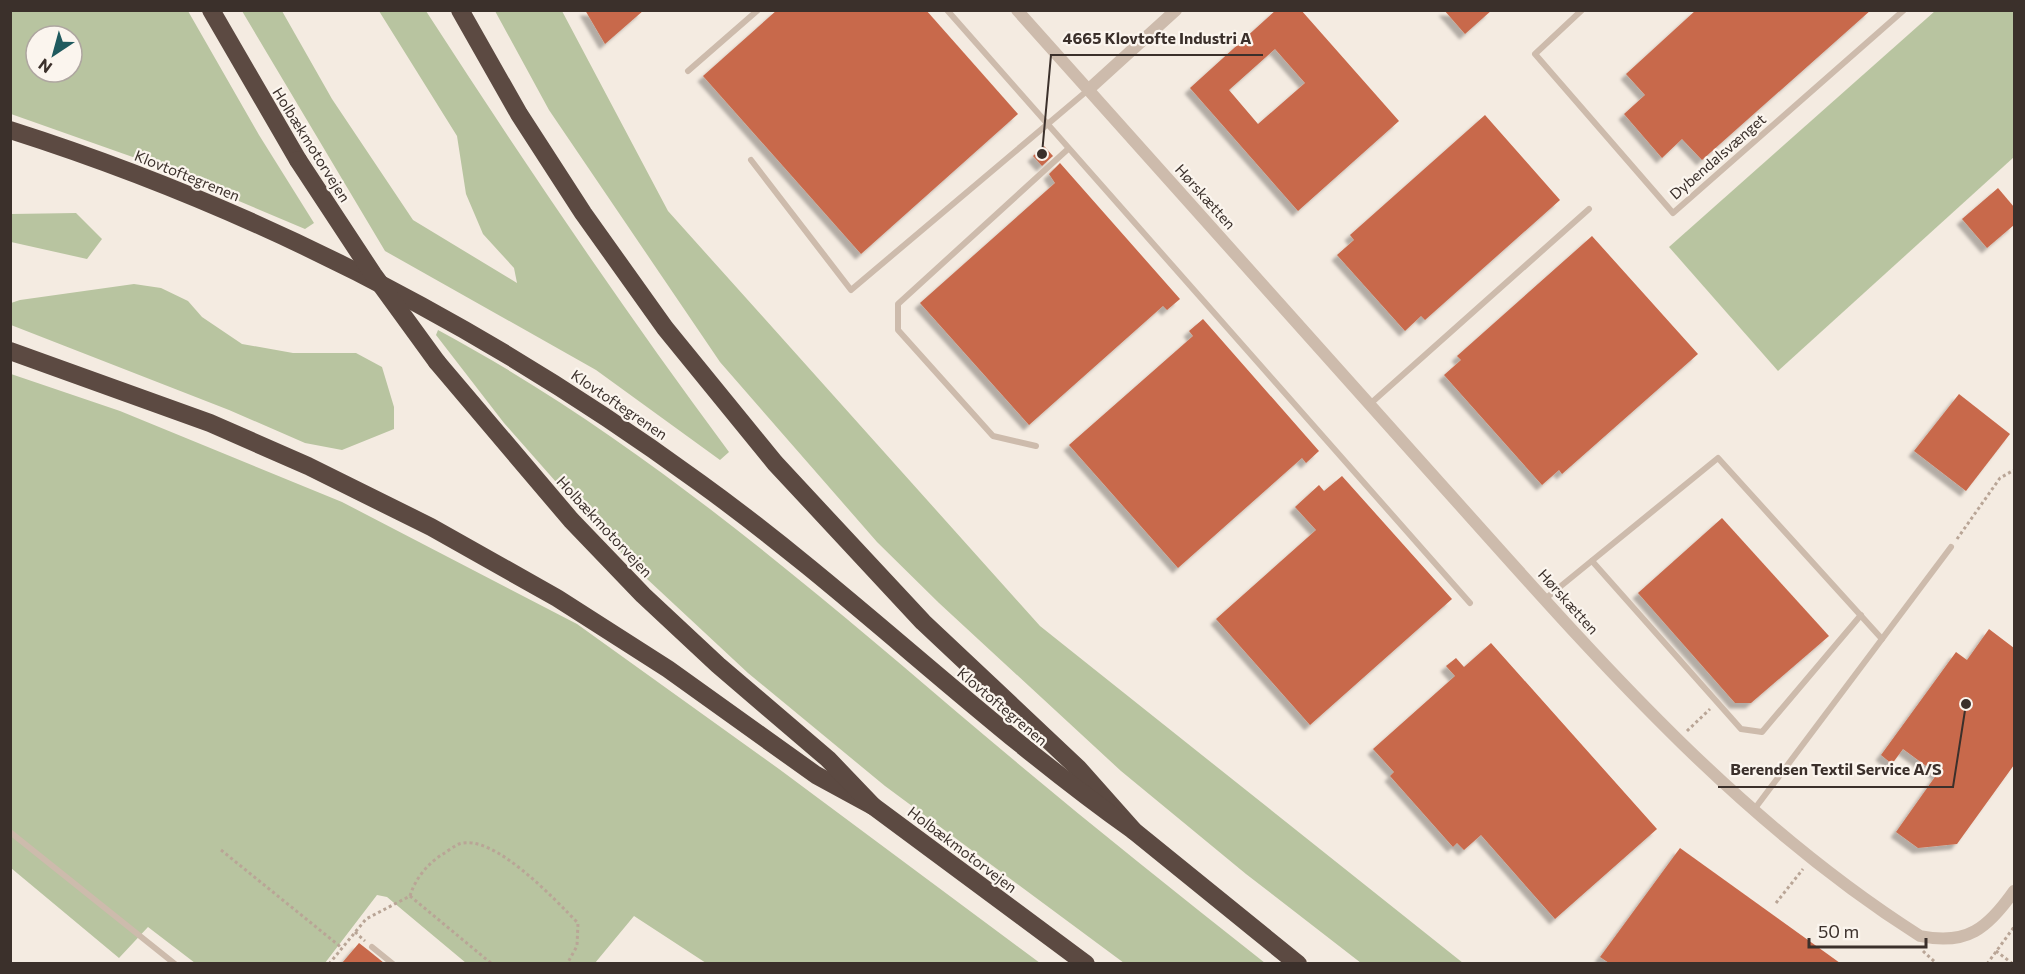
<svg xmlns="http://www.w3.org/2000/svg" width="2025" height="974" font-family="Commissioner,sans-serif">
	<style>
		.green { fill: #b8c4a0; fill-rule: evenodd }
		.building { fill: #c8694b; fill-rule: evenodd; filter: url(#shadow) }
		.lines { fill: none; stroke-linecap: round; stroke-linejoin: round }
		.path { stroke: #b9a596; stroke-width: 3; stroke-dasharray: 3 3; stroke-linecap: butt }
		.service { stroke: #cdbbac; stroke-width: 6 }
		.minor { stroke: #cdbbac; stroke-width: 12 }
		.motorway { stroke: #5c4a42; stroke-width: 18 }
		.motorway-bridge { stroke: #5c4a42; stroke-width: 18 }
		.labels { text-anchor: middle; stroke-width: 4.5; stroke-linejoin: round; paint-order: stroke }
		.street-label { font-size: 15px; fill: #3b302b; stroke: #fbf5ee }
		.leader { fill: none; stroke: #3b302b; stroke-width: 2 }
		.callout-dot { fill: #3b302b; stroke: #fbf5ee; stroke-width: 2 }
		.callout-label { font-size: 16px; text-anchor: middle; font-weight: bold; fill: #3b302b; stroke: #fbf5ee; stroke-width: 4.5; stroke-linejoin: round; paint-order: stroke }
	</style>
	<defs>
		<filter id="shadow"><feDropShadow dx="-5.5" dy="5.5" stdDeviation="1.5" flood-color="#0004"/></filter>
	</defs>
	<rect width="100%" height="100%" fill="#f4ebe1"/>
	<g class="green">
		<path d="M 10,11 L 188,11 L 259,135 L 314,223 L 305,229 L 144,161 L 11,114 ZM 36,36 L 72,36 L 72,72 L 36,72 Z"/>
		<path d="M 242,11 L 282,11 L 332,99 L 413,220 L 517,283 L 514,268 L 483,234 L 466,194 L 457,136 L 379,11 L 426,11 C 523,161 622,308 729,452 L 720,460 L 596,370 L 385,251 Z"/>
		<polygon points="495,11 562,11 668,211 1040,626 1463,963 1361,963 1246,874 1121,771 939,603 877,542 720,362 549,110"/>
		<polygon points="1935,11 2014,11 2014,157 1778,371 1669,247"/>
		<polygon points="76,213 102,239 87,259 11,242 11,214"/>
		<polygon points="134,284 161,288 188,301 202,317 242,344 293,353 356,353 382,367 394,407 394,429 342,450 305,443 229,410 11,325 11,303 20,300"/>
		<path d="M 438,330 C 639,438 811,588 984,735 C 1076,813 1170,888 1265,963 L 1124,963 L 885,786 L 748,673 L 646,578 L 594,525 L 504,423 L 436,335 Z"/>
		<polygon points="11,374 120,411 342,502 577,624 779,769 1040,963 706,963 634,916 595,963 466,963 387,897 377,895 325,963 195,963 148,927 119,958 11,868"/>
	</g>
	<g class="building">
		<polygon points="585,10 644,10 605,44"/>
		<polygon points="777,10 926,10 1018,114 861,254 703,76"/>
		<path d="M 1276,10 L 1301,10 L 1399,121 L 1298,211 L 1190,88 ZM 1275,49 L 1305,83 L 1258,124 L 1229,90 Z"/>
		<polygon points="1444,10 1492,10 1465,34"/>
		<polygon points="1696,10 1871,10 1702,160 1682,139 1662,158 1624,114 1645,95 1626,74"/>
		<polygon points="1485,115 1560,200 1425,320 1421,316 1405,331 1337,255 1354,240 1350,235"/>
		<polygon points="1044,146 1053,156 1042,166 1033,156"/>
		<polygon points="1060,163 1180,299 1167,310 1163,306 1029,425 920,303 1055,183 1049,174"/>
		<polygon points="1998,188 2014,207 2014,225 1987,248 1962,219"/>
		<polygon points="1592,236 1698,354 1562,474 1559,470 1542,485 1444,375 1461,360 1457,356"/>
		<polygon points="1203,319 1319,451 1306,463 1302,458 1178,568 1069,445 1193,336 1189,331"/>
		<polygon points="1959,394 2010,434 1966,491 1914,451"/>
		<polygon points="1342,476 1452,599 1310,725 1216,619 1316,530 1295,507 1319,485 1324,491"/>
		<polygon points="1722,518 1829,636 1751,703 1735,703 1638,593"/>
		<polygon points="1989,629 2014,648 2014,765 1957,844 1918,848 1896,832 1937,774 1903,749 1892,764 1881,755 1956,652 1967,660"/>
		<polygon points="1491,643 1657,829 1555,919 1481,835 1464,850 1457,843 1453,847 1390,776 1394,772 1373,749 1455,676 1446,666 1456,658 1464,667"/>
		<polygon points="1680,848 1840,963 1609,963 1600,957"/>
		<polygon points="359,943 368,950 384,963 342,963"/>
	</g>
	<g class="lines">
		<g class="path">
			<polyline points="1957,539 2000,478 2014,470"/>
			<polyline points="1687,731 1710,709"/>
			<polyline points="221,850 342,948"/>
			<polyline points="410,896 492,964"/>
			<polyline points="1776,903 1803,869"/>
			<polyline points="355,932 365,941"/>
			<polyline points="1923,951 1937,964"/>
			<polyline points="1996,951 2013,964"/>
			<path d="M 329,964 L 366,919 L 410,896 C 415,879 428,863 443,854 C 448,851 454,846 459,844 C 493,832 556,901 578,923 L 577,946 L 567,964"/>
			<polyline points="1987,964 2014,927"/>
		</g>
		<g class="service">
			<polyline points="947,10 1470,603"/>
			<polyline points="1582,10 1535,54 1673,213 1904,10"/>
			<polyline points="688,71 758,10"/>
			<polyline points="751,160 851,290 1088,90"/>
			<polyline points="1370,404 1589,209"/>
			<polyline points="1036,446 993,436 898,330 898,304 1068,149"/>
			<polyline points="1592,561 1741,729 1762,732 1861,615"/>
			<polyline points="1545,599 1718,458 1882,639"/>
			<polyline points="1753,811 1951,547"/>
			<polyline points="10,832 175,964"/>
			<polyline points="372,947 393,964"/>
		</g>
		<g class="minor">
			<path d="M 1017,10 C 1158,168 1299,325 1439,482 C 1588,648 1730,815 1920,936 C 1967,946 1988,928 2014,891"/>
			<polyline points="1088,90 1176,10"/>
		</g>
		<g class="motorway">
			<polyline points="211,10 298,160"/>
			<polyline points="460,10 519,114 583,213 665,328 775,463 923,622 1078,768 1134,831 1298,964"/>
			<path d="M 10,130 C 258,209 491,330 700,483 C 851,592 983,724 1134,831"/>
			<polyline points="10,351 210,423 308,466 431,527 557,598 668,669 816,775 873,806"/>
			<polyline points="437,362 571,520 643,595 718,665 828,759 873,806 1086,964"/>
		</g>
		<polyline class="motorway-bridge" points="298,160 373,274 437,362"/>
	</g>
	<g class="labels">
		<g class="street-label">
			<text transform="translate(311 145) rotate(58)" y="5">Holbækmotorvejen</text>
			<text transform="translate(1718 157) rotate(-41)" y="5">Dybendalsvænget</text>
			<text transform="translate(187 176) rotate(22)" y="5">Klovtoftegrenen</text>
			<text transform="translate(1205 197) rotate(48)" y="5">Hørskætten</text>
			<text transform="translate(619 405) rotate(34)" y="5">Klovtoftegrenen</text>
			<text transform="translate(604 527) rotate(47)" y="5">Holbækmotorvejen</text>
			<text transform="translate(1568 602) rotate(48)" y="5">Hørskætten</text>
			<text transform="translate(1002 707) rotate(40)" y="5">Klovtoftegrenen</text>
			<text transform="translate(962 850) rotate(37)" y="5">Holbækmotorvejen</text>
		</g>
	</g>
	<path class="leader" d="M1042 154L1051 55H1263M1966 704L1953 787H1718"/>
	<g class="callout-dot">
		<circle cx="1042" cy="154" r="6"/>
		<circle cx="1966" cy="704" r="6"/>
	</g>
	<g class="callout-label">
		<text x="1157" y="44">4665 Klovtofte Industri A</text>
		<text x="1836" y="775">Berendsen Textil Service A/S</text>
	</g>
	<rect width="2025" height="974" fill="none" stroke="#3b302b" stroke-width="24"/>
	<g transform="translate(54 54) rotate(216)"><circle r="28" fill="#fbf5ee" stroke="#aea6a0" stroke-width="1.5"/>
	<path d="M0-4.5L10 22L0 15L-10 22Z" fill="#1f5a5e"/>
	<text y="-9" font-size="16" font-weight="bold" text-anchor="middle" fill="#3b302b">N</text>
	</g>
	<path d="M1809 938v9h117v-9" fill="none" stroke="#3b302b" stroke-width="3"/>
	<text x="1818" y="938" font-size="18" fill="#3b302b" stroke="#fbf5ee" stroke-width="4.5" paint-order="stroke">50 m</text>
</svg>
